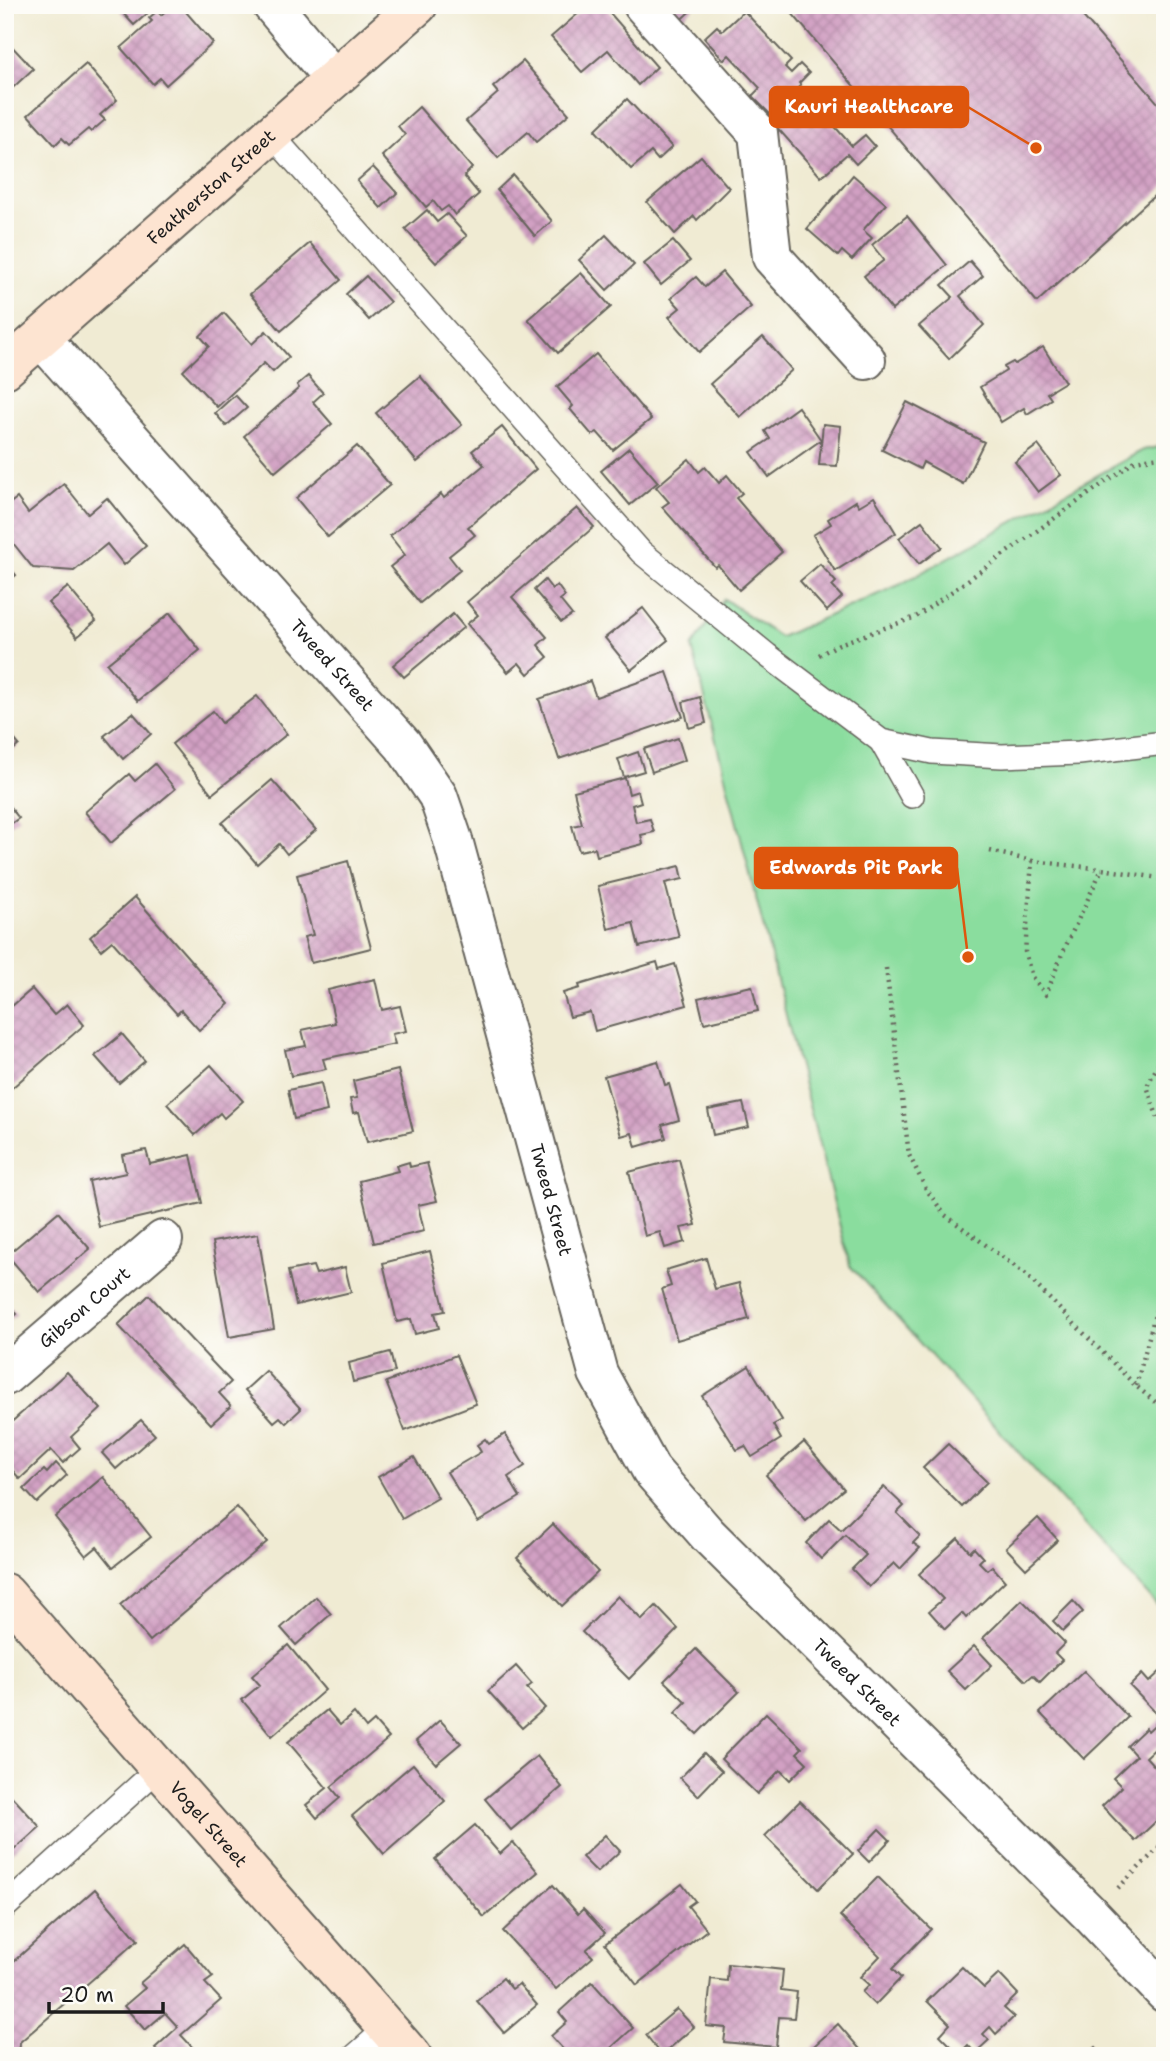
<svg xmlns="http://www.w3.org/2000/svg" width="1170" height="2061" font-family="'Shantell Sans',sans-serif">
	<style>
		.green { fill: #8add9e; stroke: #537c5d; stroke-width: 2 }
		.building { fill: url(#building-cross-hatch) }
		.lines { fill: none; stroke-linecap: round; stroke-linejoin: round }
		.lane-casing { stroke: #66645c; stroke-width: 26 }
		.street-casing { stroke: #66645c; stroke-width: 42 }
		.secondary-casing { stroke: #66645c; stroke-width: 42 }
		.path { stroke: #66645c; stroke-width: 4.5; stroke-dasharray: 2 5; stroke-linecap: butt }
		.lane { stroke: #fff; stroke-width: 23 }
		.street { stroke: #fff; stroke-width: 38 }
		.secondary { stroke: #fde4d1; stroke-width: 38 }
		.labels { text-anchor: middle; stroke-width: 5; stroke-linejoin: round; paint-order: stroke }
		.street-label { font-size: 18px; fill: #1c1c1c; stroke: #fdfcf7 }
		.leader { fill: none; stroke: #de560d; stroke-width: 2.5 }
		.callout-dot { fill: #de560d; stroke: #fdfcf7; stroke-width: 2.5 }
		.callout { fill: #de560d; stroke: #de560d; stroke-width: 2.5 }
		.callout-label { font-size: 19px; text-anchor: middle; font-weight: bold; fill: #fff }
	</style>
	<defs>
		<pattern id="building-cross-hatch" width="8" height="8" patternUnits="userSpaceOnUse" patternTransform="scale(1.75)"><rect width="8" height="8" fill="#d1a0c3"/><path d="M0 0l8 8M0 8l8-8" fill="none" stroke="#b389a7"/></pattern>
	</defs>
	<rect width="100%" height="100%" fill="#fdfcf7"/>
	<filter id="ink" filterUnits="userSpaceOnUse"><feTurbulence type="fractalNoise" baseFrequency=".0143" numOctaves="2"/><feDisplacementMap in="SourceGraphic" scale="14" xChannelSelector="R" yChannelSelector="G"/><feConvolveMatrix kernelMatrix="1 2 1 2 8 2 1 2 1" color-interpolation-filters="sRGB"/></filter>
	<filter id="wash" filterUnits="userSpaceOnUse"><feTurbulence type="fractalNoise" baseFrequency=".00686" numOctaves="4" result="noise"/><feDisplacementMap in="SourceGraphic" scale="28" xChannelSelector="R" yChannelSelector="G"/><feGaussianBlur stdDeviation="1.57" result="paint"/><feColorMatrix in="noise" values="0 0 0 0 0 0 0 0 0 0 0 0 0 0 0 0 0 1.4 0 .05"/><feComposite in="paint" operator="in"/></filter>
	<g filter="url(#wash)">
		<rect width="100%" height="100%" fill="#f0ebd3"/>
		<polygon class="green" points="1165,446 1165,1614 850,1266 692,647 724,599 780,637 899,585 1143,450"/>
		<g id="blocks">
			<g class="building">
				<polygon points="128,5 157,5 134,25 121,11"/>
				<polygon points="172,5 180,5 213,43 166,85 160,78 153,84 121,48 152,21 149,18 157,11 161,15"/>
				<polygon points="588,5 603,5 657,67 638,85 608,50 582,72 551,37"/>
				<polygon points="671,5 697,5 676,24 665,11"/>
				<polygon points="785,5 1073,5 1165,111 1165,186 1037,302"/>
				<polygon points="744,11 791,61 785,67 791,73 800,64 809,73 799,83 801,85 770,114 752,96 760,88 729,55 724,60 704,38 717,26 722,31"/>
				<polygon points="7,41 33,69 5,95 5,42"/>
				<polygon points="523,61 569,114 536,142 528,132 498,158 466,121 498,93 493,87"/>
				<polygon points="86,64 117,100 100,115 105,120 91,132 88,129 69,145 62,138 55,145 28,115"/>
				<polygon points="807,95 852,146 865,135 875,146 856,164 847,154 821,177 774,124"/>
				<polygon points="627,99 672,147 658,160 651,152 631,169 595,130"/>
				<polygon points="419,107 472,168 464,176 479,194 455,215 448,206 441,211 433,201 426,207 382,156 405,135 398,126"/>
				<polygon points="701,156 729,188 697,220 694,216 675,234 647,202"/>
				<polygon points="373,167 397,193 381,208 357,181"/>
				<polygon points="513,175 552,221 535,236 497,190"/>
				<polygon points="853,175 886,204 863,230 872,238 852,260 842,251 838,256 807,229"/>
				<polygon points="427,210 437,222 447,214 467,236 436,263 405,229"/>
				<polygon points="907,216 947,265 892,310 864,276 884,260 872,245"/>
				<polygon points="606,235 634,265 607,290 579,260"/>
				<polygon points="673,241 690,261 661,285 644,264"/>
				<polygon points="310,243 341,280 281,331 250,294"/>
				<polygon points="970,261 983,276 960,296 984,325 949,359 919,326 953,297 942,285"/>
				<polygon points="722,272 751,307 699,352 669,317 680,308 671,298 696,277 705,287"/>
				<polygon points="581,273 611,307 558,353 528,319"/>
				<polygon points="366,276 390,302 369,320 346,294"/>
				<polygon points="224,313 252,344 266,331 289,357 273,372 264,363 217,407 183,371 209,346 200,336"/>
				<polygon points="763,337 792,370 740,417 710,384"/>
				<polygon points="1043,347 1065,382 1047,393 1051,399 1027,414 1024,408 1001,422 980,387 1006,371 1004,367 1013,362 1015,364"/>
				<polygon points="596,354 651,419 613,450 597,432 592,435 570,409 573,406 557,387"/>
				<polygon points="308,376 323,393 313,402 332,424 275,472 244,436 299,388 297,385"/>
				<polygon points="420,376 462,425 417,462 376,413"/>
				<polygon points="235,395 247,408 226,426 215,413"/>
				<polygon points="907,402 984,442 963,484 923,462 920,469 882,450"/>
				<polygon points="798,407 821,440 769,477 751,452 770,439 765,431"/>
				<polygon points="823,424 841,426 837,466 819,465"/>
				<polygon points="502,427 536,469 468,527 475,535 449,556 460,570 420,603 390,567 405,555 390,536 441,494 444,498 484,465 472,451"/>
				<polygon points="1038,445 1061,475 1038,492 1015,462"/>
				<polygon points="357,446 390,485 328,537 296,498"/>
				<polygon points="629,448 658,482 630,505 601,471"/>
				<polygon points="689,459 699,472 705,467 719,483 727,475 742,493 736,498 782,552 739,590 718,565 715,567 662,507 669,502 656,487"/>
				<polygon points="64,484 88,514 107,498 146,546 124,565 107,544 74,571 33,568 5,533 5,507 17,498 28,513"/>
				<polygon points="874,497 896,533 835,571 813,535 831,524 828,519 856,501 859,506"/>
				<polygon points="577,508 594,527 512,597 547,637 538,645 548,657 528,674 519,663 508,672 467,624 478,615 467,602"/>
				<polygon points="922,521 942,547 919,564 899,538"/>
				<polygon points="5,562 16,575 5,584"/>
				<polygon points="820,564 836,582 832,586 842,597 827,611 800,581"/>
				<polygon points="545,580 552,589 557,585 565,596 560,600 572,615 561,622 534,590"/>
				<polygon points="68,587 96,621 77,637 48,603"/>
				<polygon points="643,608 668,640 631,670 605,638"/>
				<polygon points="170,613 200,650 138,701 107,664"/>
				<polygon points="453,614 464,627 404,677 393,665"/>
				<polygon points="667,672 683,717 559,759 539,699 590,681 596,697"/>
				<polygon points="257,696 287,734 212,794 172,744 213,711 222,723"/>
				<polygon points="700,697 706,723 689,728 683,702"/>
				<polygon points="133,713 151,734 123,759 104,736"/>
				<polygon points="5,728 19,745 5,757"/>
				<polygon points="678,738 685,760 652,772 644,749"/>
				<polygon points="638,752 644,771 624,777 618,759"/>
				<polygon points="155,764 175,789 111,843 85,812 129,774 135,781"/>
				<polygon points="625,778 629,794 638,791 641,802 632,805 636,822 650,819 654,832 641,835 643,844 597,856 595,848 579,851 572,826 582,824 574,791"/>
				<polygon points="272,780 316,830 287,854 279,844 257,864 222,823"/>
				<polygon points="5,801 19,818 5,828"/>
				<polygon points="348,861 371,948 311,963 304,937 313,935 297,875"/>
				<polygon points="680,866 683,879 665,883 679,937 639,947 633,923 608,929 598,886"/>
				<polygon points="135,897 229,1004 199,1030 181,1010 177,1014 112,941 101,950 90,937"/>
				<polygon points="657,962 659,969 675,964 687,1005 595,1031 590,1012 570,1017 563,993 580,988 579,985"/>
				<polygon points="375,979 382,1010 400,1006 406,1031 392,1034 395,1044 323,1059 326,1069 291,1076 285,1050 306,1046 302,1030 335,1023 328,990"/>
				<polygon points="752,986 758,1011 704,1023 698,998"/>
				<polygon points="32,989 54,1015 67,1004 84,1025 5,1094 5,1012"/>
				<polygon points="122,1034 145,1061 119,1083 95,1056"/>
				<polygon points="658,1061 665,1085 669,1084 679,1120 662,1125 666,1138 636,1147 632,1133 621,1136 604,1076"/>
				<polygon points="211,1065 243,1101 224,1118 220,1113 195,1135 167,1104"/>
				<polygon points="398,1070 413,1131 367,1142 359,1112 353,1113 350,1099 357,1098 353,1081"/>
				<polygon points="321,1083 327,1111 294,1119 288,1090"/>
				<polygon points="743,1103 749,1127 713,1135 708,1110"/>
				<polygon points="146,1150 150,1164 191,1155 202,1203 99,1227 89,1181 126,1173 122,1155"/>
				<polygon points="679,1159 696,1225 681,1228 685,1242 665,1248 660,1232 645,1236 629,1172"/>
				<polygon points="409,1162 410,1167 427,1163 437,1201 418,1205 424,1231 374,1243 359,1181 398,1171 396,1166"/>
				<polygon points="58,1212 90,1249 39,1292 7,1255"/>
				<polygon points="258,1234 274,1329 229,1337 212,1242"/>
				<polygon points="430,1251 445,1311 435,1313 439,1328 415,1334 411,1319 397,1322 383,1263"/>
				<polygon points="706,1258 715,1289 739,1283 749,1319 677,1340 662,1289 671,1286 666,1270"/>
				<polygon points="313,1266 316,1274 345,1267 351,1292 296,1305 288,1271"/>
				<polygon points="149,1295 231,1382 219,1393 231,1406 211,1424 118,1325"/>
				<polygon points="5,1301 17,1314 5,1324"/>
				<polygon points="390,1352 395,1372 353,1382 349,1363"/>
				<polygon points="456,1355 476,1404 405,1431 386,1382"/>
				<polygon points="749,1366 782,1420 773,1425 781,1439 752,1457 745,1446 737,1450 702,1396"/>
				<polygon points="266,1371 301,1409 286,1423 280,1417 274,1422 245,1390"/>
				<polygon points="67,1372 101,1409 71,1437 80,1448 63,1463 51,1450 20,1479 5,1462 5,1428"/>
				<polygon points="141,1420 155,1435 116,1469 102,1453"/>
				<polygon points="505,1434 525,1466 508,1477 520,1497 478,1522 447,1472 481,1452 477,1445 485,1439 489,1444"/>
				<polygon points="804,1442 844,1489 806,1521 766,1475"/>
				<polygon points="948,1444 987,1482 962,1507 923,1468"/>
				<polygon points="414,1457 438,1498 402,1519 378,1477"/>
				<polygon points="56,1463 67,1475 37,1503 24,1489 44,1470 47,1473"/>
				<polygon points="103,1477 151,1537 113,1567 97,1547 86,1556 55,1517"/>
				<polygon points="884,1487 904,1506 897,1513 920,1536 913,1543 920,1548 900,1569 894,1563 869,1587 852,1569 866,1555 845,1535 821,1559 806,1543 829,1519 841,1530"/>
				<polygon points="237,1507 267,1542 150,1641 120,1605"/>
				<polygon points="1038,1518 1058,1540 1026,1569 1006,1548"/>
				<polygon points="553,1524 598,1572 562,1606 517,1558"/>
				<polygon points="958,1538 970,1552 974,1548 983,1558 979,1562 987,1570 992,1566 1005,1581 966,1618 962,1613 945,1629 929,1611 943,1599 919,1574"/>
				<polygon points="618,1596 642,1620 656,1606 678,1629 629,1679 582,1632"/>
				<polygon points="316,1597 331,1614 296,1645 281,1628"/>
				<polygon points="1022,1600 1065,1643 1055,1653 1062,1660 1040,1682 1033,1675 1026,1681 983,1638"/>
				<polygon points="1073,1601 1083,1612 1063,1631 1053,1621"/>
				<polygon points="288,1645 325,1690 272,1736 242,1700 260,1685 252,1676"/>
				<polygon points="974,1646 992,1665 966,1690 947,1671"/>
				<polygon points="696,1649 739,1692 697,1734 675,1713 686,1702 664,1681"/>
				<polygon points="516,1666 532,1684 527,1688 545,1708 522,1728 488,1691"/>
				<polygon points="1165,1667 1165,1705 1156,1713 1130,1686 1142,1674 1149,1682"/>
				<polygon points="1084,1671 1128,1717 1084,1759 1040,1713"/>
				<polygon points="327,1710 340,1725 354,1713 366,1728 374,1721 389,1738 331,1787 340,1798 317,1818 306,1805 327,1788 288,1742"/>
				<polygon points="766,1713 802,1748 797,1753 807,1763 790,1780 780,1770 757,1794 721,1759"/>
				<polygon points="1165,1715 1165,1753 1158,1746 1146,1757 1165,1778 1165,1813 1135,1841 1102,1806 1122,1787 1113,1778 1136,1756 1127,1746 1146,1728 1148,1731"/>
				<polygon points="440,1720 461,1743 436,1764 416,1741"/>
				<polygon points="704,1753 722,1771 698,1796 680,1778"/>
				<polygon points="537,1756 562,1787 511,1830 485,1799"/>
				<polygon points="413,1764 445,1801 384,1854 352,1816"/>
				<polygon points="5,1789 40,1827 5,1858"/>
				<polygon points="800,1801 853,1854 818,1889 765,1836"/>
				<polygon points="475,1825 500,1854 513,1842 538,1872 484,1917 435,1859"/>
				<polygon points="879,1829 890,1840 869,1862 858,1851"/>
				<polygon points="605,1835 620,1851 597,1872 582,1857"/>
				<polygon points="878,1877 931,1929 892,1969 901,1978 875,2005 862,1992 869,1985 860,1977 880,1956 840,1916"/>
				<polygon points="682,1884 695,1901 688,1906 707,1930 637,1985 605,1944"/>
				<polygon points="553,1885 578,1914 583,1909 605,1933 586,1950 593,1957 556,1989 503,1931"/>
				<polygon points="95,1889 138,1940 20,2042 19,2056 5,2056 5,1969"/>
				<polygon points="185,1944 213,1977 205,1983 221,2000 181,2035 194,2049 187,2056 161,2056 155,2048 178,2027 165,2013 145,2030 124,2006 145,1988 140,1983"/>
				<polygon points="728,1964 783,1970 781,1990 797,1992 794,2018 779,2017 776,2047 724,2042 726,2028 706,2026 711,1979 727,1981"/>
				<polygon points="962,1967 984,1988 999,1974 1018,1994 1004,2008 1014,2017 996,2034 990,2027 983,2034 989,2040 975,2053 968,2045 959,2054 940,2035 950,2024 927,2001"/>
				<polygon points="503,1978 512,1989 519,1984 537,2005 504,2033 477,2001"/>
				<polygon points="592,1982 633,2028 602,2056 569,2056 551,2036 567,2022 559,2012"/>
				<polygon points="677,2009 694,2027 662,2055 646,2035"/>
				<polygon points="838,2024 866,2056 803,2056"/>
				<polygon points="1096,2047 1104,2056 1086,2056"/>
				<polygon points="219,2048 225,2056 209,2056"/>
			</g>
		</g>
	</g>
	<g filter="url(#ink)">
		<use href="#blocks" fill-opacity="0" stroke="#66645c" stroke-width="2"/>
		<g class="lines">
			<g class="lane-casing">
				<g id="lane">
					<polyline points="271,134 641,552 767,655 881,741 932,752 1002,756 1079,753 1165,743"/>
					<polyline points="881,741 912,796"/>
					<polyline points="5,1907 159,1768"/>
					<polyline points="355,2056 387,2028"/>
				</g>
			</g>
			<g class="street-casing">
				<g id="street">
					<polyline points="272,5 334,79"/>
					<polyline points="643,5 758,133 772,257 866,360"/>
					<path id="s1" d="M 41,338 L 403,745 L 438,796 L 453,840 L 598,1373 L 651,1470 L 708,1535 L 1091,1915 L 1165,1993"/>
					<path id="s2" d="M 5,1376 L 163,1240"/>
				</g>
			</g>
			<g class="secondary-casing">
				<g id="secondary">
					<path id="s3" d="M 5,369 L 418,5"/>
					<path id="s4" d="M 5,1593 L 412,2056"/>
				</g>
			</g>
			<g class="path">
				<polyline points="819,655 839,644 916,617 1135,461 1165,456"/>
				<polyline points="1163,772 1165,795"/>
				<polyline points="990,851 1032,861 1025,952 1032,977 1046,995 1062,954 1102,869 1165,879"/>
				<polyline points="1032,861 1102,869"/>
				<polyline points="886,968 909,1155 926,1189 945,1215 1024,1273 1136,1386 1165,1410"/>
				<polyline points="1165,1052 1147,1086 1158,1119 1165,1127"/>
				<polyline points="1136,1386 1158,1303 1165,1292"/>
				<polyline points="1118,1888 1165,1842"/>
			</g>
			<use href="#lane" class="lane"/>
			<use href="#street" class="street"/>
			<use href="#secondary" class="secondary"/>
		</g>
	</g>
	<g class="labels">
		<g class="street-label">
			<text dy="6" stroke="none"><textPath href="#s3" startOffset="275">Featherston Street</textPath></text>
			<text dy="6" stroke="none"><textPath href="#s1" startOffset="438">Tweed Street</textPath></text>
			<text dy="6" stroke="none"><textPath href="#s1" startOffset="1026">Tweed Street</textPath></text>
			<text dy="6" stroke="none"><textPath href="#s2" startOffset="105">Gibson Court</textPath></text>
			<text dy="6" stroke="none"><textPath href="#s1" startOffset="1612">Tweed Street</textPath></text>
			<text dy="6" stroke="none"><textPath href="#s4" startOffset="308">Vogel Street</textPath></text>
		</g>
	</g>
	<path class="leader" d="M1036 148L968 107M968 957L957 868"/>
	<g class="callout-dot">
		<circle cx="1036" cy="148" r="7"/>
		<circle cx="968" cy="957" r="7"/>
	</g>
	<g class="callout">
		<rect x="770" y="87" width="198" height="40" rx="7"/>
		<rect x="755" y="848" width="202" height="40" rx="7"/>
	</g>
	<g class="callout-label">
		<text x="869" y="113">Kauri Healthcare</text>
		<text x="856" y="874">Edwards Pit Park</text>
	</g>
	<rect width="1170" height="2061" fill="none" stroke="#fdfcf7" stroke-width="28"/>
	<path d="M49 2002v10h114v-10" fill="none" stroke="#1c1c1c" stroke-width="3.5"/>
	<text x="60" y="2002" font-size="21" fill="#1c1c1c" stroke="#fdfcf7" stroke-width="5" paint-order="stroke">20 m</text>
</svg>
